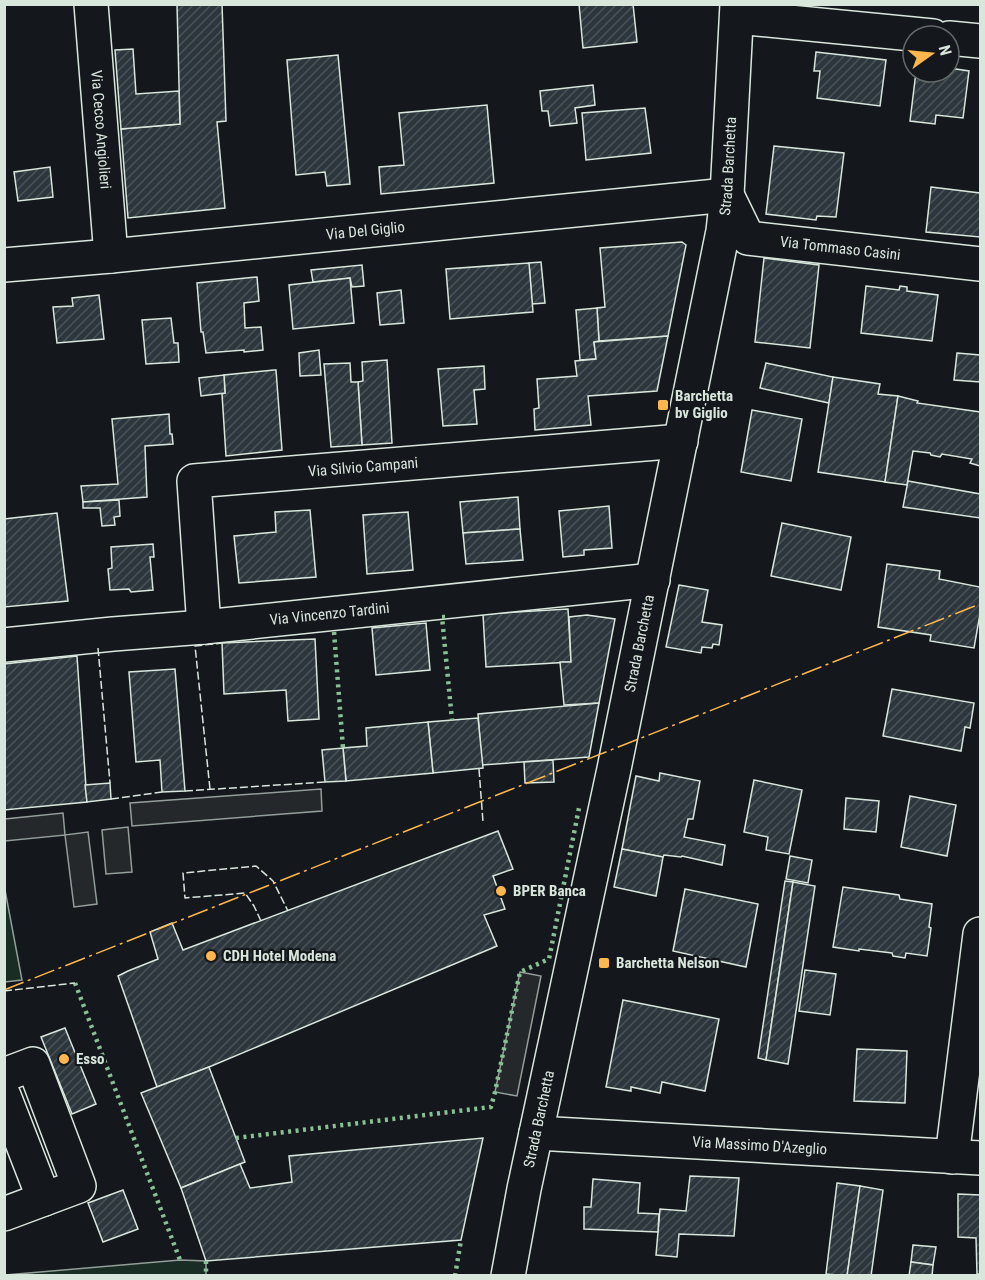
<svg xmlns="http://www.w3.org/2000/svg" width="985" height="1280" font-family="'Roboto Condensed',sans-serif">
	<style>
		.grass { fill: #1a2d24; stroke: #939e99; stroke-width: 1.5 }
		.parking { fill: #24282b; stroke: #939e99; stroke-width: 1.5 }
		.building { fill: url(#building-hatch); stroke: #d8e6dc; stroke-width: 1.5 }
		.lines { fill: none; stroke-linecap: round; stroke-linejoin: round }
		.minor-casing { stroke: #d8e6dc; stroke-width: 36 }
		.minor { stroke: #14181c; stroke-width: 33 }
		.hedge { stroke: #8ac095; stroke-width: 4.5; stroke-dasharray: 3 4.5; stroke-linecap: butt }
		.fence { stroke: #d8e6dc; stroke-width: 1.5; stroke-dasharray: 8 3; stroke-linecap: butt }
		.power { stroke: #ffb74d; stroke-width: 1.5; stroke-dasharray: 21 4.5 3 4.5; stroke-linecap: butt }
		.poi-dot { fill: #ffb74d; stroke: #14181c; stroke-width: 2 }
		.labels { text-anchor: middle; stroke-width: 4.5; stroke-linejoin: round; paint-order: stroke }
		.street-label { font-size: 15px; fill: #d8e6dc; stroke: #14181c }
		.poi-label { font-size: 15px; font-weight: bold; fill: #d8e6dc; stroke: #14181c; text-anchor: start }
	</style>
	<defs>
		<pattern id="building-hatch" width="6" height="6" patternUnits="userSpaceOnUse" patternTransform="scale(1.5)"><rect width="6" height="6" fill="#2c363c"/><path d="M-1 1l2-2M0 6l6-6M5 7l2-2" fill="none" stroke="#4a5358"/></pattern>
	</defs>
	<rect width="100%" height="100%" fill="#14181c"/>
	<g class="grass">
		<polygon points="5,890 22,980 5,982 4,890"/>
		<polygon points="180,1260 206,1261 206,1275 5,1275"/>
	</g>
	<g class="parking">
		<polygon points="321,789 322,811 132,826 130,803"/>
		<polygon points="63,813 65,835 88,832 97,904 74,907 65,835 5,841 5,819"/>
		<polygon points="128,827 132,872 106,874 102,830"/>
		<polygon points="520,972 541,976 517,1096 495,1092"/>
	</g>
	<g class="building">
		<polygon points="177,4 222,4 226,121 217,122 225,208 128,218 121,129 180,124"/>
		<polygon points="579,4 633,4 637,42 583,48"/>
		<polygon points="133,49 136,94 179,91 180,124 121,129 115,50"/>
		<polygon points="816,52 886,60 880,106 817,98 820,71 814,71"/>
		<polygon points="338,55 350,184 327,186 325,172 296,175 287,60"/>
		<polygon points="949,68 969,71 963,118 936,115 935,124 910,121 916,72 949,72"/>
		<polygon points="593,85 595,105 575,108 577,123 550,126 548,111 542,111 540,91"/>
		<polygon points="487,105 494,183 381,194 379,167 404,165 399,113"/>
		<polygon points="645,108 651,153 586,160 582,113"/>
		<polygon points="774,146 844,153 836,217 817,216 816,220 766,214"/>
		<polygon points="50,167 53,197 18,201 14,172"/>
		<polygon points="931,187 980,193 980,237 926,232"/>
		<polygon points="682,242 686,245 668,336 599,341 597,308 605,307 600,248"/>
		<polygon points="764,258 819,265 810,348 755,342"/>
		<polygon points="541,262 545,303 532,304 529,263"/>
		<polygon points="529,263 533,312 450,319 446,269"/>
		<polygon points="362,265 364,286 352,287 350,278 313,282 311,270"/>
		<polygon points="257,277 259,301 244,303 245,328 261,327 263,350 244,352 244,350 206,353 203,332 201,332 197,283"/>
		<polygon points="350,278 354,323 293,329 289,285"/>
		<polygon points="866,286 899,290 900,286 907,287 907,291 938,295 932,341 861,333"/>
		<polygon points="401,290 404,323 380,325 377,293"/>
		<polygon points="99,295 104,339 57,343 53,307 73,306 72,298"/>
		<polygon points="597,308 599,341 594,342 596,359 580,360 576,310"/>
		<polygon points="171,318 174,343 178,343 179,362 146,364 142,320"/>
		<polygon points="668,336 657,391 588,396 591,425 535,430 534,409 539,408 537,379 577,376 575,361 596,359 594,342"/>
		<polygon points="319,350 321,375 300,376 299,353"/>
		<polygon points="957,353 980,355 980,382 954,380"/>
		<polygon points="387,360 392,443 362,445 358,382 363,381 362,362"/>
		<polygon points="350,363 351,382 358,382 362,445 331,447 324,364"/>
		<polygon points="766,363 833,377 829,403 760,388"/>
		<polygon points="484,366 485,389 474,390 477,424 443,426 438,369"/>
		<polygon points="274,370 276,370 282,450 226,456 222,394 225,393 224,375"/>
		<polygon points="224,375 225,393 201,396 199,378"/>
		<polygon points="833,377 880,384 878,394 898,396 885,482 818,472"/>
		<polygon points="898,396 918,401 917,403 980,412 980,466 970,463 972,459 942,454 940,457 931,455 930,453 913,451 907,485 885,482"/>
		<polygon points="752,410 802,419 791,481 741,472"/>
		<polygon points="169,414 170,434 172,434 173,444 145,446 147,497 83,502 81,486 118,484 112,419"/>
		<polygon points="908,481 980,494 980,518 903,507"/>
		<polygon points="518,497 520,529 463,533 460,502"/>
		<polygon points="119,500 120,516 114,517 115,525 102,526 100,508 83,508 83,502"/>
		<polygon points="609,506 612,548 584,550 584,555 563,557 559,511"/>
		<polygon points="310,510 316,577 239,583 234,536 276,532 275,512"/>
		<polygon points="408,512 413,570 367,574 363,515"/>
		<polygon points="57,513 68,601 4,607 4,519"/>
		<polygon points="782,523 851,537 841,590 771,576"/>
		<polygon points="520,529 523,560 466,564 463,533"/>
		<polygon points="153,544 154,557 150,557 153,590 131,592 129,589 110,590 108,569 112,568 111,547"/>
		<polygon points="887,564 940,571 939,579 980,587 980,614 974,648 930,641 931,635 878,627"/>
		<polygon points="679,585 708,590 702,622 722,625 719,645 713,644 712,648 702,647 701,653 666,647"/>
		<polygon points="568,609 571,662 486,667 483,614"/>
		<polygon points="587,615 615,619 599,703 564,705 560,662 571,662 569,617"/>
		<polygon points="426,623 430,670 376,675 372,628"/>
		<polygon points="315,639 319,719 288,721 286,690 224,694 222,643"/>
		<polygon points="77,656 87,802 4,810 4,664"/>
		<polygon points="175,669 185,791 162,792 160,760 136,762 129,672"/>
		<polygon points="892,689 974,703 970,728 965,727 961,751 883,736"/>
		<polygon points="599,703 589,757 482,765 478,714"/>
		<polygon points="478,718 483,768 433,773 428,722"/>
		<polygon points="428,722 433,773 346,781 343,748 367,746 366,728"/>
		<polygon points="343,748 346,781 325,782 322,750"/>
		<polygon points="553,760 554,782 525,783 524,762"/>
		<polygon points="660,773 700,781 693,819 688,819 684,837 725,845 722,865 682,856 681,857 664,855 663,857 622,849 636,776 659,781"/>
		<polygon points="754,780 802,790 789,854 766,850 768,837 744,832"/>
		<polygon points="110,783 111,799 87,802 85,785"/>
		<polygon points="910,796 956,805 947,856 901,847"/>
		<polygon points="846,798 879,801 876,832 844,829"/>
		<polygon points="498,831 513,869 493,876 505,909 484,915 497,946 209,1067 157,1087 118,976 128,971 158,959 150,932 172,923 183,950"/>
		<polygon points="622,849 663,857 656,896 614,887"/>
		<polygon points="790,856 812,860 808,883 786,879"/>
		<polygon points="785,881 793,882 766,1060 758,1058"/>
		<polygon points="793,882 815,886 788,1064 766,1060"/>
		<polygon points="843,887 899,895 900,899 932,904 929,927 931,928 927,956 906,953 905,958 893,956 892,953 859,949 859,951 833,947"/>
		<polygon points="685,889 758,904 746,967 673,951"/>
		<polygon points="805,970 836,974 830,1015 799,1011"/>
		<polygon points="623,1000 719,1019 705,1091 662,1082 660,1093 631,1087 631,1091 606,1087"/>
		<polygon points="65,1028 96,1104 72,1114 41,1037"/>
		<polygon points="857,1049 907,1051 905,1103 854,1101"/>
		<polygon points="209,1067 245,1162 181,1188 141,1093"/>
		<polygon points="483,1138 461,1240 206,1261 181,1188 240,1164 250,1188 292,1182 289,1156"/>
		<polygon points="690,1176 739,1178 734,1236 679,1234 677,1257 656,1255 660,1209 686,1211"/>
		<polygon points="593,1179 640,1183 638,1213 659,1214 658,1232 584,1229 584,1207 591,1207"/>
		<polygon points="837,1183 860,1186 847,1276 826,1274"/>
		<polygon points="860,1186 883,1190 871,1276 847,1276"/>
		<polygon points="123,1190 138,1229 103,1242 88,1203"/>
		<polygon points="958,1194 980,1195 980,1274 977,1274 976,1238 958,1237"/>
		<polygon points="913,1245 936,1247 933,1265 911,1262"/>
		<polygon points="911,1262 933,1265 932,1276 909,1276"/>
	</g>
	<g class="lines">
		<g class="minor-casing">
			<g id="minor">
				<path id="s1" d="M 91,4 L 111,256"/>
				<polyline points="737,17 933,36"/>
				<polyline points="949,38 980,41"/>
				<path id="s2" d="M 4,265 L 111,256 L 727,195 L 748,238 L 980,264"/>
				<path id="s3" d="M 204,627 L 194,481 L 681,441"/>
				<path id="s4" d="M 4,645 L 113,634 L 204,627 L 653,580"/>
				<polyline points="4,1075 33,1064 79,1186 4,1214"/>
				<polyline points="4,1096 44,1199"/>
				<path id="s5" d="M 536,1133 L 980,1158"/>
				<polyline points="952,1157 980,934"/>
				<path id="s6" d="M 508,1276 L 524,1189 L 614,769 L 723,231 L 727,195 L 737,4"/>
			</g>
		</g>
		<use href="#minor" class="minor"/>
		<g class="hedge">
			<polyline points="445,617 442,617 452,720"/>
			<polyline points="334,632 343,748"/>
			<polyline points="75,983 180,1260"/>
			<polyline points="236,1138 491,1107 495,1092 520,972 549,959 579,808"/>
			<polyline points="206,1261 206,1276"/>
			<polyline points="455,1276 461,1240"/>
		</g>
		<g class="fence">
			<polyline points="98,648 110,783"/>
			<polyline points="479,769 483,822"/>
			<polyline points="210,789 195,646 222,643"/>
			<polyline points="185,791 325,782"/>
			<polyline points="111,799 162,792"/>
			<polyline points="261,921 254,906 245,893 185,898 183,873 256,866 273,881 288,911"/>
			<polyline points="4,991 75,983"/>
		</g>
		<polyline class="power" points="4,990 980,604"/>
	</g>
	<g class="poi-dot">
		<rect x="657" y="399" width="12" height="12" rx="3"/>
		<circle cx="501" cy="891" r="6"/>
		<circle cx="211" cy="956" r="6"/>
		<rect x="598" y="957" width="12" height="12" rx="3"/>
		<circle cx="64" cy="1059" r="6"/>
	</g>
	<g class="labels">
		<g class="street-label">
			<text dy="5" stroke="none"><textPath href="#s1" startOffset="126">Via Cecco Angiolieri</textPath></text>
			<text dy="5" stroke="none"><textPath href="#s6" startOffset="1132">Strada Barchetta</textPath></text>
			<text dy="5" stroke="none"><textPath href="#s2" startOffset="363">Via Del Giglio</textPath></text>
			<text dy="5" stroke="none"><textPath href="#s2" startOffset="867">Via Tommaso Casini</textPath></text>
			<text dy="5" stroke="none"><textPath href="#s3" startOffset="316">Via Silvio Campani</textPath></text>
			<text dy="5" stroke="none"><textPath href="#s4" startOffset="327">Via Vincenzo Tardini</textPath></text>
			<text dy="5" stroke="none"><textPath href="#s6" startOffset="646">Strada Barchetta</textPath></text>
			<text dy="5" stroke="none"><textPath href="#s6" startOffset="160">Strada Barchetta</textPath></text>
			<text dy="5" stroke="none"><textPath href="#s5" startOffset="224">Via Massimo D'Azeglio</textPath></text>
		</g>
		<g class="poi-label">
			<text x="675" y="401">Barchetta<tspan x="675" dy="17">bv Giglio</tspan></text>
			<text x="513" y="896">BPER Banca</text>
			<text x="223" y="961">CDH Hotel Modena</text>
			<text x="616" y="968">Barchetta Nelson</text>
			<text x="76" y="1064">Esso</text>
		</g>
	</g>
	<rect width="985" height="1280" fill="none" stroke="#d8e6dc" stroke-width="12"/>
	<g transform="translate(931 54) rotate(75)"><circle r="28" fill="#14181c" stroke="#626a69" stroke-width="1.5"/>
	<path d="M0-4.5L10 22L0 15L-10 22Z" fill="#ffb74d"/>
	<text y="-9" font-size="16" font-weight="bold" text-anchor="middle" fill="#d8e6dc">N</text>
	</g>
</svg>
